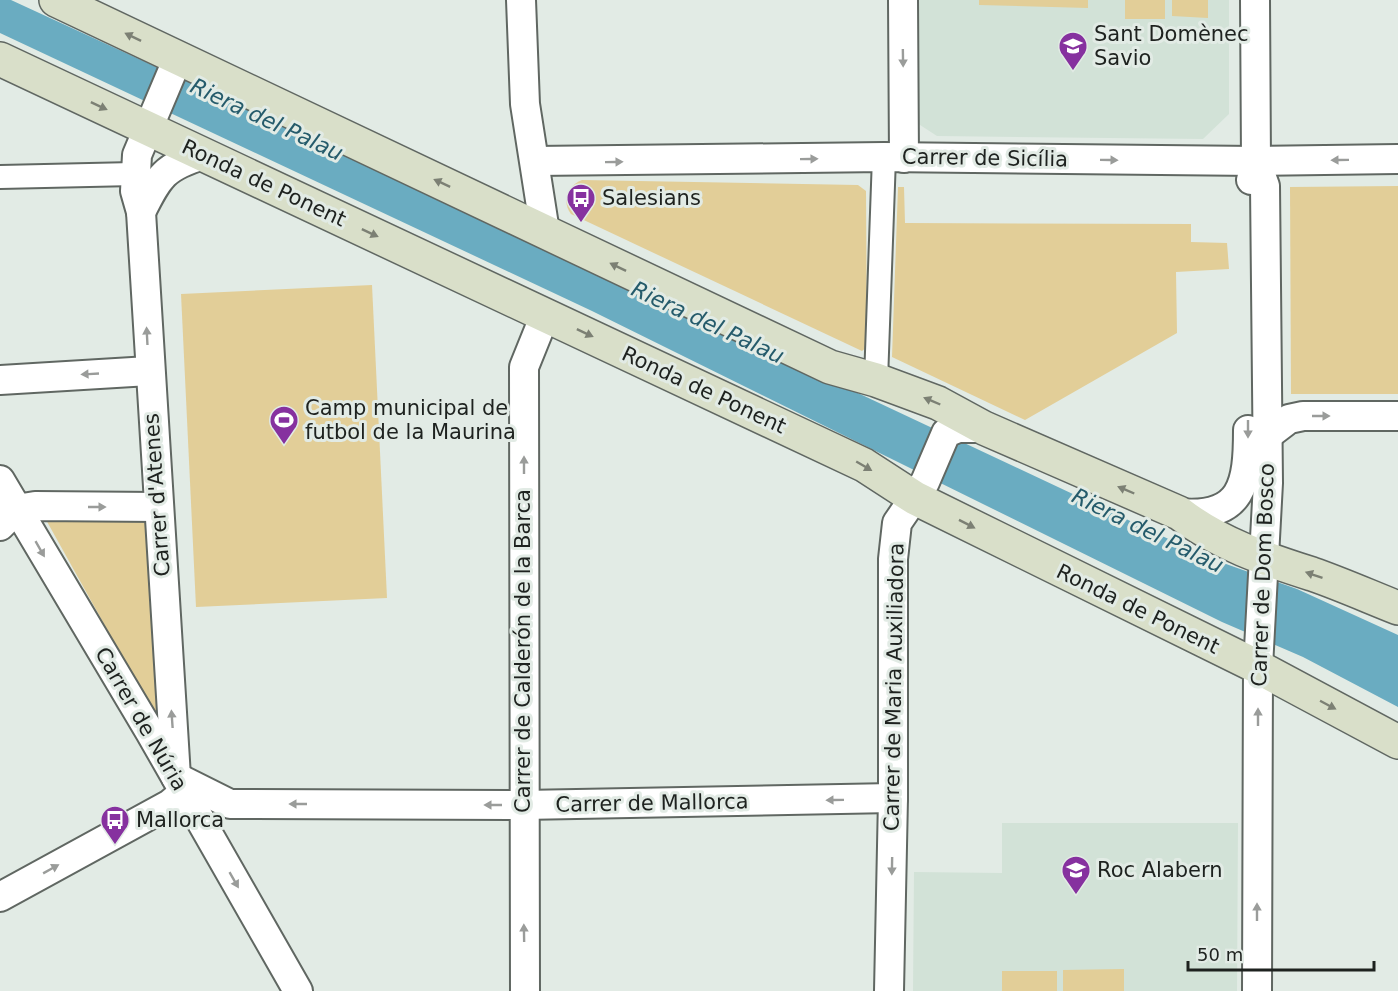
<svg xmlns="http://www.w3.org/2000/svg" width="1398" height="991" font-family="'DejaVu Sans',sans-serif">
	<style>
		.built { fill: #d2e2d7 }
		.grass { fill: #e2ce98 }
		.water { fill: #6aacc1 }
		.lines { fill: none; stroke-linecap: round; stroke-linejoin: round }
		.pedestrian-casing { stroke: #606762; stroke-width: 26 }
		.minor-casing { stroke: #606762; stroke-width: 32 }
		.secondary-casing { stroke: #606762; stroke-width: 36 }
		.pedestrian { stroke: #fff; stroke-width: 22 }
		.minor { stroke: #fff; stroke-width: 28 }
		.secondary { stroke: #d9dfc9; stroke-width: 33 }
		.oneway { fill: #7c8074 }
		.oneway2 { fill: #9a9c9a }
		.labels { text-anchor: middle; stroke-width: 6; stroke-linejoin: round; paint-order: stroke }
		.poi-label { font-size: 21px; fill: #1e221f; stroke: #e2ebe5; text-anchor: start }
		.street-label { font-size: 21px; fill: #1e221f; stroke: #e2ebe5 }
		.water-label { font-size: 22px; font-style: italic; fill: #255b6b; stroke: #e2ebe5 }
	</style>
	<rect width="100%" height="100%" fill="#e2ebe5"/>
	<g class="built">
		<polygon points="919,0 1229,0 1229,114 1203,139 937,136 917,123"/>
		<polygon points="1002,823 1238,823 1237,991 913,991 914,872 1002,873"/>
	</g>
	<g class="grass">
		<polygon points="979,0 1088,0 1088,8 979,5"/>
		<rect x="1125" y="0" width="40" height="19"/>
		<polygon points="1172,0 1208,0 1208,18 1172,16"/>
		<path d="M 582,180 L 858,185 L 866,191 L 867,347 L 862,351 L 571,214 C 561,201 568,185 582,180 Z"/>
		<polygon points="1398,186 1398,394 1291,394 1290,187"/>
		<polygon points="898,187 904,187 905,223 1191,224 1191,242 1227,243 1229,269 1176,272 1177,333 1025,420 892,357"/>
		<polygon points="372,285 387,598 196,607 181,294"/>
		<polygon points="45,518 147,521 168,739"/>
		<polygon points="1124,969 1124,991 1063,991 1063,970"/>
		<rect x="1002" y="971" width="55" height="20"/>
	</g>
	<polygon class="water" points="0,0 11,0 596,270 1209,558 1297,589 1398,635 1398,707 1303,657 1222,622 592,311 0,33"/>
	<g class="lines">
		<g class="pedestrian-casing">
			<g id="pedestrian">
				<polyline points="0,177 134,174"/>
				<polyline points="876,380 884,157"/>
			</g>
		</g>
		<g class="minor-casing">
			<g id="minor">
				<polyline points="521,0 525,104 545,232"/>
				<polyline points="903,0 904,158"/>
				<polyline points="535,161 884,157 1256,161 1398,159"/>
				<polyline points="1256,161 1265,186 1268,483 1258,667 1257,991"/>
				<polyline points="1251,180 1256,161 1255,0"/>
				<path d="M 141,212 C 159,176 164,167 203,155"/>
				<polyline points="0,380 149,371"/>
				<polyline points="1268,435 1289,419 1303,416 1398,416"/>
				<polyline points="0,480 150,732 298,991"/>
				<path d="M 1179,513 C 1243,519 1248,483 1248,430"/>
				<polyline points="0,526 17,509 35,506 158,507"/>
				<polyline points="176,777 141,212 135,191 137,155 178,58"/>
				<polyline points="176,777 230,804 523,805 893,798"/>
				<polyline points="0,897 170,804 183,793"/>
				<polyline points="525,991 524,367 545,315"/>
				<polyline points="889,991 893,798 893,559 897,523 925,482 946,433 958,428 984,428"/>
			</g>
		</g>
		<g class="secondary-casing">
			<g id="secondary">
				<path d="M 56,0 L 830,367 L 876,380 L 938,403 L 984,428 L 1179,513 C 1219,544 1265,559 1312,574 C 1341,584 1370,597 1398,608"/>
				<polyline points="0,59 864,465 915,498 1258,667 1398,742"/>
			</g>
		</g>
		<use href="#pedestrian" class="pedestrian"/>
		<use href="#minor" class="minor"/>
		<use href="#secondary" class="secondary"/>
	</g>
	<defs><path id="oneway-solid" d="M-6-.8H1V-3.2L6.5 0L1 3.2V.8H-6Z" transform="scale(1.5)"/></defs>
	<g class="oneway">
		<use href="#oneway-solid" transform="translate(133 37) rotate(-154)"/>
		<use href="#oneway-solid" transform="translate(99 106) rotate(25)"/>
		<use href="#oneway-solid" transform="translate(442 183) rotate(-155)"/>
		<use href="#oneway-solid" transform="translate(370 233) rotate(25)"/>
		<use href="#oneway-solid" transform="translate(618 267) rotate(-154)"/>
		<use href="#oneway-solid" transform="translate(585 333) rotate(25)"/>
		<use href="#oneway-solid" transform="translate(932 401) rotate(-157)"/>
		<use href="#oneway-solid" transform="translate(864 466) rotate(30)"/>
		<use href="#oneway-solid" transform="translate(1126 490) rotate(-157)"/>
		<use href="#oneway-solid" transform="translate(967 524) rotate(27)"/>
		<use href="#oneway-solid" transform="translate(1314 575) rotate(-161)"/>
		<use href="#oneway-solid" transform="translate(1328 705) rotate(28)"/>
	</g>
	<g class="oneway2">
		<use href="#oneway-solid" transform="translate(903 58) rotate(89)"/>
		<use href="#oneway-solid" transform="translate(809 159) rotate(-1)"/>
		<use href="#oneway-solid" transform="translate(1109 160) rotate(1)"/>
		<use href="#oneway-solid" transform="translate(1340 160) rotate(179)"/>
		<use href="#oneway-solid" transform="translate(614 162) rotate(-1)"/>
		<use href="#oneway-solid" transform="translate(147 336) rotate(-93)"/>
		<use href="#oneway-solid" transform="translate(90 374) rotate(177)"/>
		<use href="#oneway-solid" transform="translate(1321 416)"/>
		<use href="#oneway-solid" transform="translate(1248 429) rotate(90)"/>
		<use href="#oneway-solid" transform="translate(524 465) rotate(-90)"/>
		<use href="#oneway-solid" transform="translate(97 507)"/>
		<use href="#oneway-solid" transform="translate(40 549) rotate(60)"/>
		<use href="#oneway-solid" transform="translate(1258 717) rotate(-90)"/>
		<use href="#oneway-solid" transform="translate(172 719) rotate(-94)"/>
		<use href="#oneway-solid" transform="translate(835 800) rotate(179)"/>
		<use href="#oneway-solid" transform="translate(298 804) rotate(-180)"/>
		<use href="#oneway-solid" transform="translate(493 805) rotate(-180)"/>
		<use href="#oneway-solid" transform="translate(892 866) rotate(91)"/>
		<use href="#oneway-solid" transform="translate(51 869) rotate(-29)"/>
		<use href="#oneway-solid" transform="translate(234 880) rotate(60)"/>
		<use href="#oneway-solid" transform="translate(1257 912) rotate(-90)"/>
		<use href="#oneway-solid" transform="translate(524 933) rotate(-91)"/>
	</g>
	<defs>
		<g id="school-pin" transform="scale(1.5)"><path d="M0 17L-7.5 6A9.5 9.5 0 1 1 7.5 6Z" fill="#86319f" stroke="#e2ebe5"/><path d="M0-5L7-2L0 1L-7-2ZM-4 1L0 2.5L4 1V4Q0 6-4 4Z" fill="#fff"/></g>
		<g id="bus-pin" transform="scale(1.5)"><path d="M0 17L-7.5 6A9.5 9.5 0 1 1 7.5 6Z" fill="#86319f" stroke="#e2ebe5"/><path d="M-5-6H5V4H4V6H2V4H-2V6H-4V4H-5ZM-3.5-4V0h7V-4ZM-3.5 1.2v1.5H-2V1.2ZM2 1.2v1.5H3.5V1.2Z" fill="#fff"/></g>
		<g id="stadium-pin" transform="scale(1.5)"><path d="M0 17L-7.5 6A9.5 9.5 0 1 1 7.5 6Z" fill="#86319f" stroke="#e2ebe5"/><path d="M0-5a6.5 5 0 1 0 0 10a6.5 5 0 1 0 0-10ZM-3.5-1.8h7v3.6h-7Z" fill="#fff"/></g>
	</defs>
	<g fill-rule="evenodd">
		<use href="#school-pin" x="1073" y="46"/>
		<use href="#bus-pin" x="581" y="198"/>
		<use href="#stadium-pin" x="284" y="420"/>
		<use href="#bus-pin" x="115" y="820"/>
		<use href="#school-pin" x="1076" y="870"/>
	</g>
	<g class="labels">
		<g class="poi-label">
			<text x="1094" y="41">Sant Domènec<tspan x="1094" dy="24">Savio</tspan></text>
			<text x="602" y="205">Salesians</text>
			<text x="305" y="415">Camp municipal de<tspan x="305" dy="24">futbol de la Maurina</tspan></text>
			<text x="136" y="827">Mallorca</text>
			<text x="1097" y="877">Roc Alabern</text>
		</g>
		<g class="street-label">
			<text transform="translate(985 158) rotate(1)" y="7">Carrer de Sicília</text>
			<text transform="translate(264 183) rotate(25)" y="7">Ronda de Ponent</text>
			<text transform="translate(704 390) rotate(25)" y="7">Ronda de Ponent</text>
			<text transform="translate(157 495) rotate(-94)" y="7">Carrer d'Atenes</text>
			<text transform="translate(1263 575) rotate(-88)" y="7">Carrer de Dom Bosco</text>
			<text transform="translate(1138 609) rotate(26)" y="7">Ronda de Ponent</text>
			<text transform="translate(523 651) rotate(-90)" y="7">Carrer de Calderón de la Barca</text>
			<text transform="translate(894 687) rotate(-89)" y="7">Carrer de Maria Auxiliadora</text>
			<text transform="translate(141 719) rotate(60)" y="7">Carrer de Núria</text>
			<text transform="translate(652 803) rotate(-1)" y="7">Carrer de Mallorca</text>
		</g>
		<g class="water-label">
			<text transform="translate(267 119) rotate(25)" y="8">Riera del Palau</text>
			<text transform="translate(708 322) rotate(25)" y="8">Riera del Palau</text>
			<text transform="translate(1148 530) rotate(26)" y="8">Riera del Palau</text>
		</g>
	</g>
	<path d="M1188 961v9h186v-9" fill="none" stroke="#1e221f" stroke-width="3"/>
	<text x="1197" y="961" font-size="18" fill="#1e221f" stroke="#e2ebe5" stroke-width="4.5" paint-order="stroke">50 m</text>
</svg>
